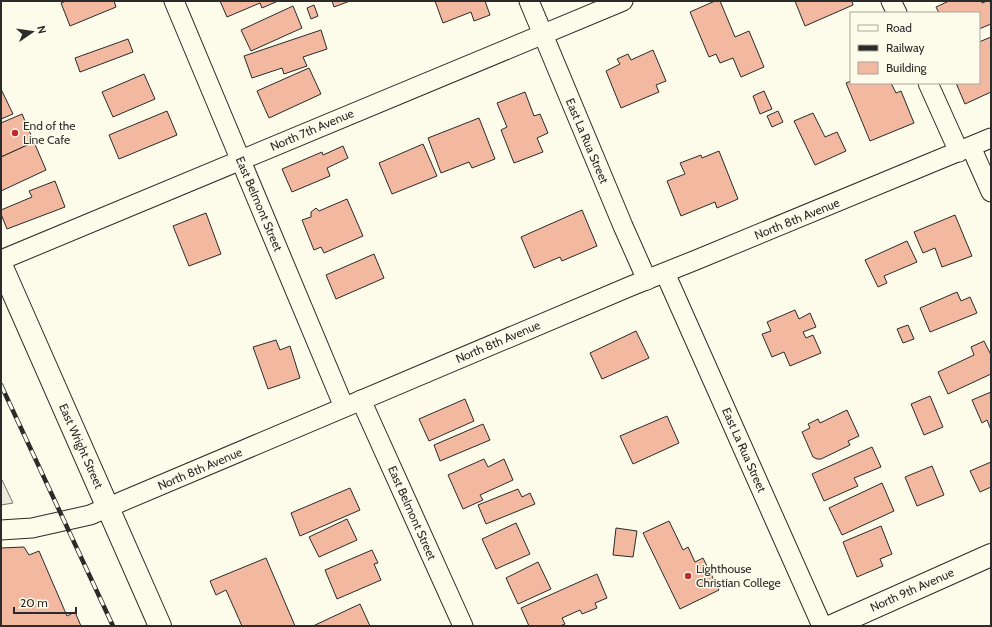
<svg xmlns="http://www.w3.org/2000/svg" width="992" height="627" font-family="Cabin,sans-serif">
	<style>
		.parking { fill: #eceadb; stroke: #74746e }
		.building { fill: #f2b8a0; stroke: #2b2b2b }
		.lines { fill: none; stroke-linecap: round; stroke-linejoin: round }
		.street-casing { stroke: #2b2b2b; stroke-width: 21 }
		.secondary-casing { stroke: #2b2b2b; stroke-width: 24 }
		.primary-casing { stroke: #2b2b2b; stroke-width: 24 }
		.street { stroke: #fdfbea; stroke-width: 19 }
		.secondary { stroke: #fdfbea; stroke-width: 22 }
		.primary { stroke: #fdfbea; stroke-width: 22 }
		.rail-casing { stroke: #2b2b2b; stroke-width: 4.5 }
		.rail { stroke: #fdfbea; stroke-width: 3; stroke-dasharray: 9; stroke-linecap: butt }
		.poi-dot { fill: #c62828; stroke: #fdfbea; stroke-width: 1.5 }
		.labels { text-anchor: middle; stroke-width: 3; stroke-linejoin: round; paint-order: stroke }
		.poi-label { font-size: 12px; fill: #2b2b2b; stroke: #fdfbea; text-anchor: start }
		.street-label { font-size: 12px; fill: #2b2b2b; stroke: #fdfbea }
	</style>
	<rect width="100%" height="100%" fill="#fdfbea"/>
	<polygon class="parking" points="1,478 13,503 1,505"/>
	<g class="building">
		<polygon points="66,1 114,1 116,7 70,26 61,3"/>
		<polygon points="220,1 278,1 262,8 260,3 227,17"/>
		<polygon points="332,1 350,1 334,7"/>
		<polygon points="435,1 485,1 490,15 474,21 471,12 443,23"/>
		<polygon points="715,1 720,1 735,37 749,31 764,67 741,77 733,58 720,63 716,54 709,57 690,12"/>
		<polygon points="795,1 852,1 853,5 805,26"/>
		<polygon points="949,1 982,1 982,3 987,1 991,1 991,24 979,29 979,13 939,13 936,7"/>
		<polygon points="314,5 318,16 311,19 307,8"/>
		<polygon points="293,6 302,28 251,51 241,30"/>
		<polygon points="321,30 327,49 303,57 307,66 284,74 282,68 252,78 244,56"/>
		<polygon points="991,37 991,92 965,104 956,83 979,83 979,42"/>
		<polygon points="128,39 133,52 80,72 75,58"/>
		<polygon points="653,50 666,81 656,85 659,92 621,108 606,71 620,64 617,59 628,54 631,60"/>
		<polygon points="309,68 321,94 269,118 257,91"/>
		<polygon points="144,74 155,99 113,117 102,92"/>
		<polygon points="851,81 851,83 891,83 896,93 901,91 914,123 870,141 846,83"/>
		<polygon points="1,89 13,114 1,119"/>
		<polygon points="764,91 772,109 760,114 753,96"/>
		<polygon points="525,92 534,116 540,114 548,133 537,138 543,152 514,163 501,130 507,127 497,103"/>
		<polygon points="167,111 177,135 119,159 109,135"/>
		<polygon points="778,111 783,122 772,127 767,116"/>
		<polygon points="813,113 825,137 837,132 846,151 815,165 794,121"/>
		<polygon points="22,114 34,142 1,157 1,123"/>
		<polygon points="479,118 495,159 472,168 469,162 441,173 428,138"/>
		<polygon points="34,142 46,170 1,191 1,157"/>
		<polygon points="423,144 437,176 392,194 379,163"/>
		<polygon points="343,146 348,158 327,168 330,176 292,192 282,169 322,152 323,155"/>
		<polygon points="719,151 738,199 717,208 715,202 681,216 667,181 685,174 680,163 701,155 702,158"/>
		<polygon points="55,181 65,207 7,229 1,214 1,210 32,197 29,191"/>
		<polygon points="347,199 363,236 324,253 321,247 314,250 302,220 311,217 311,212 316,208 319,211"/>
		<polygon points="582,210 597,246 562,261 560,257 534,268 521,237"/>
		<polygon points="206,213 221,254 189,266 173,226"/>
		<polygon points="955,215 972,256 942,267 935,248 923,253 914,232"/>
		<polygon points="907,241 917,262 884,276 887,283 878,287 865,260"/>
		<polygon points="374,254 384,278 336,299 326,275"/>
		<polygon points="957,292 961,301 970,297 977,313 930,332 920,308"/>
		<polygon points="795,310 799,319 810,313 816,327 803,332 806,338 813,335 821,353 790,366 784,352 772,357 762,334 771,331 767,322"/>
		<polygon points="908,325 914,339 903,343 897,329"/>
		<polygon points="636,331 649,358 602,379 590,353"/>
		<polygon points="276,340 280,350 290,346 300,378 268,389 253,347"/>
		<polygon points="984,341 991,355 991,374 948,394 938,372 974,355 971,347"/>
		<polygon points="991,392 991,430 987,420 982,423 972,400"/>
		<polygon points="930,396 943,427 924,435 911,404"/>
		<polygon points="465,399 474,421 429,441 419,419"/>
		<polygon points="847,410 859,436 848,441 850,445 821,459 817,459 813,457 802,432 810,428 808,424 818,419 820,423"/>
		<polygon points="667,416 679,443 633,464 620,436"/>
		<polygon points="483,424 490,440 440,461 434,445"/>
		<polygon points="872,447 881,467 854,478 858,486 824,501 812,474"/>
		<polygon points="484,459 488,467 504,459 513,480 480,495 483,500 463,509 448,475"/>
		<polygon points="991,462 991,487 980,492 970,471"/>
		<polygon points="932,466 944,495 917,506 905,477"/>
		<polygon points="882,483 894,511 842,535 829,508"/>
		<polygon points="350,488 360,510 300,536 291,513"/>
		<polygon points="518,489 522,497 530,493 535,504 486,524 478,505"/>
		<polygon points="347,519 357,540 319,557 309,537"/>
		<polygon points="669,521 683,550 688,547 695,562 703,558 719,590 680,609 643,533"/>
		<polygon points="516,523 530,554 496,569 482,539"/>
		<polygon points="881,526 892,554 880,559 883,566 857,577 843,542"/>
		<polygon points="616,528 637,531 633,557 613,555"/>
		<polygon points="24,547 29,555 39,551 67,616 75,612 81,626 1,626 1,548"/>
		<polygon points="372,550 378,563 374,564 381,580 337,599 325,570"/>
		<polygon points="266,558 295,626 242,626 226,590 216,595 210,581"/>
		<polygon points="538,562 551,589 518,604 506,578"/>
		<polygon points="597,574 607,598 595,603 597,608 582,614 580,610 562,618 565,624 560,626 529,626 521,608"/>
		<polygon points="360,604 370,626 313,626"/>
	</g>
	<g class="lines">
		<g class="street-casing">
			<g id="street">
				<polyline points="174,1 344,407"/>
				<polyline points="529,1 623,226 647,280"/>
				<polyline points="891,1 897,13"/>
				<polyline points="928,83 959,152"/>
				<polyline points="971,147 991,192"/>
				<polyline points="1,260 623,1"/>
				<polyline points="665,273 822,626"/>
				<polyline points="361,400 463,626"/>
				<polyline points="1,530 32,528 90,515 631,286 696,260 991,138"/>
			</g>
		</g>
		<g class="secondary-casing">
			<polyline id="secondary" points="1,265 160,626"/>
		</g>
		<g class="primary-casing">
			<polyline id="primary" points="832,626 991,555"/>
		</g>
		<use href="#street" class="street"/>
		<use href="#secondary" class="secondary"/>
		<use href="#primary" class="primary"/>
		<g class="rail-casing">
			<polyline id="rail" points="1,385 113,626"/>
		</g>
		<use href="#rail" class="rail"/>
	</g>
	<g class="poi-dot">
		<circle cx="15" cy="133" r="4"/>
		<circle cx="688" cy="576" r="4"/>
	</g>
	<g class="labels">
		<g class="poi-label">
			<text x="23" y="130">End of the<tspan x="23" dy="14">Line Cafe</tspan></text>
			<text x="696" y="573">Lighthouse<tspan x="696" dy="14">Christian College</tspan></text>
		</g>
		<g class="street-label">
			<text transform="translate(312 130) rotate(-23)" y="4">North 7th Avenue</text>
			<text transform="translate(587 141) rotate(67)" y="4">East La Rua Street</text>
			<text transform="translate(259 204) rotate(67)" y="4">East Belmont Street</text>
			<text transform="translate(797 219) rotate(-22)" y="4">North 8th Avenue</text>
			<text transform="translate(498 342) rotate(-23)" y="4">North 8th Avenue</text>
			<text transform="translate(81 446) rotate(66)" y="4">East Wright Street</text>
			<text transform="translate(744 450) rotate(66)" y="4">East La Rua Street</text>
			<text transform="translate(200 469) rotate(-23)" y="4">North 8th Avenue</text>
			<text transform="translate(412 513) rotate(66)" y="4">East Belmont Street</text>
			<text transform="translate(912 590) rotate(-24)" y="4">North 9th Avenue</text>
		</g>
	</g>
	<rect width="992" height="627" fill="none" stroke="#2b2b2b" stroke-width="4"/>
	<rect x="850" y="12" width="130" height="72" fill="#fdfbea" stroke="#a9a89e"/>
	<rect x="858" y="25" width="20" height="6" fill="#fdfbea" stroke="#a9a89e"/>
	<text x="886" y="32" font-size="12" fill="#2b2b2b">Road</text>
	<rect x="858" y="45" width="20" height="6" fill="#2b2b2b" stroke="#a9a89e"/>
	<text x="886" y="52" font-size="12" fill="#2b2b2b">Railway</text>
	<rect x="858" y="62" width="20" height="12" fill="#f2b8a0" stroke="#a9a89e"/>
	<text x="886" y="72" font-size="12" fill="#2b2b2b">Building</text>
	<g transform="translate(32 32) rotate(77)" stroke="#fdfbea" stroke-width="3" paint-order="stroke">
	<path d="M0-3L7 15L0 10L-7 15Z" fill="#2b2b2b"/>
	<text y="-6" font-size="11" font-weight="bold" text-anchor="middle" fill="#2b2b2b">N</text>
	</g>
	<path d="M14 607v6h62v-6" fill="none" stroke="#2b2b2b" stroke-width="2"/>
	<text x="20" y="607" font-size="12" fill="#2b2b2b" stroke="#fdfbea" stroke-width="3" paint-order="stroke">20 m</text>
</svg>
